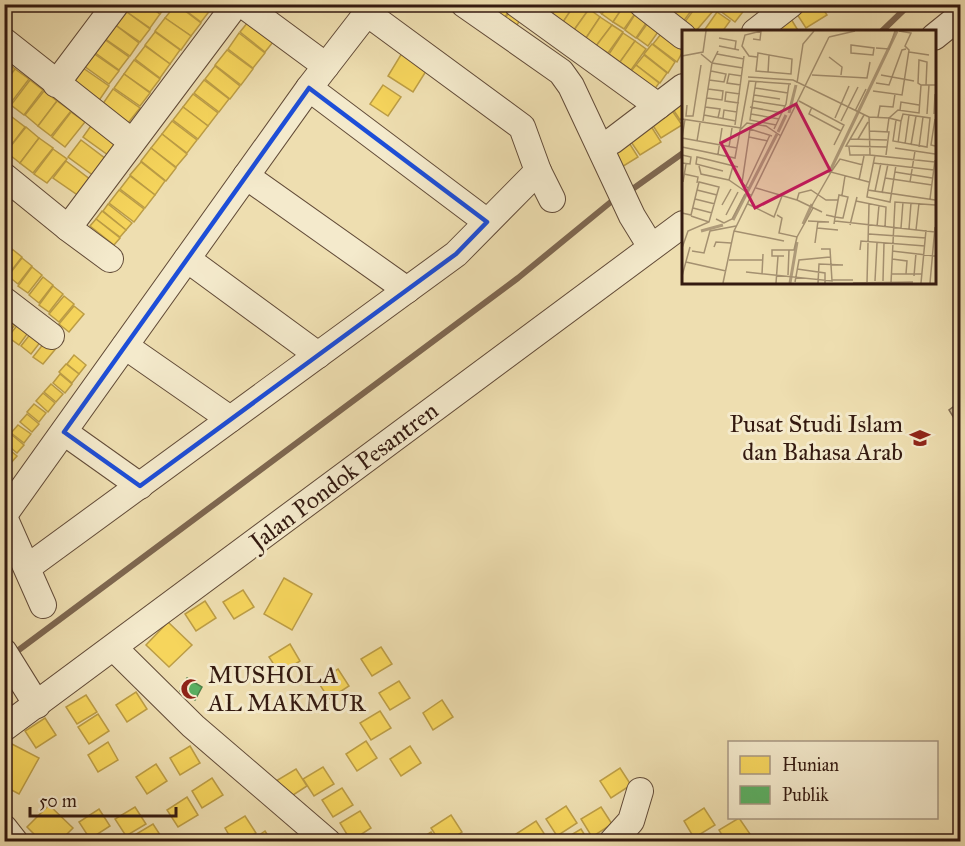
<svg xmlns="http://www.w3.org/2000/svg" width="965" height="846" font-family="'IM FELL Great Primer',serif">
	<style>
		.green { fill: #cebd95; stroke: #816c52; stroke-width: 1.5 }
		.homes { fill: #f6d55c; stroke: #bc9d45; stroke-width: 1.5 }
		.public { fill: #5aae61; stroke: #4f8249; stroke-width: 1.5 }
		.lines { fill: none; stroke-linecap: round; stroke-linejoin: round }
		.stream { stroke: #7e6750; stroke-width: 6 }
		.minor-casing { stroke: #624b38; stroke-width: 28 }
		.minor { stroke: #f4eacc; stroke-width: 26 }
		.marked { fill: none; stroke: #1d4ed8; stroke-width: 4.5; stroke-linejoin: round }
		.labels { text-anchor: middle; stroke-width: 6; stroke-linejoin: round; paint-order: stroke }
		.poi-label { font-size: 24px; fill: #341a10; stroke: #f4eacc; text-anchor: end }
		.street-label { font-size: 24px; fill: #341a10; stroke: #f4eacc }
		.inset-river { fill: none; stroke: #af9b7a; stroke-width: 3 }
		.inset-road { fill: none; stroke: #a49070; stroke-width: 1.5 }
		.view { fill: #c2185b; fill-opacity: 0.15; stroke: #c2185b; stroke-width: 3 }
		.inset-edge { fill: none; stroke: #341a10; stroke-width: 3 }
	</style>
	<rect width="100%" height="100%" fill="#eedeb0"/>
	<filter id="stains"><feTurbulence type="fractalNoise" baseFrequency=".00333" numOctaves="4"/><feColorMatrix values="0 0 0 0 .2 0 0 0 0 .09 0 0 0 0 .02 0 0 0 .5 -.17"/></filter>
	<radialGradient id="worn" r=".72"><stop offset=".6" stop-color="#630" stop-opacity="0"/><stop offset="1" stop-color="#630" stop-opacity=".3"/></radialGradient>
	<polygon class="green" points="960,402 960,428 949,410"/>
	<g class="homes">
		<polygon points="128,4 146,4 160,14 150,28 124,10"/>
		<polygon points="147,4 168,4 160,14"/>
		<polygon points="176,4 201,23 191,36 165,18"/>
		<polygon points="177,4 205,4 211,9 201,22"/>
		<polygon points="497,4 514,4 502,21 491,12"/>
		<polygon points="515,4 526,12 514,29 503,21"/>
		<polygon points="541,4 559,4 552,14"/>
		<polygon points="559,4 575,4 563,22 552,14"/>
		<polygon points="575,4 583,4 589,9 574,30 563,22"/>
		<polygon points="591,4 608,4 602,14"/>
		<polygon points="608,4 625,4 613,22 602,14"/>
		<polygon points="625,4 633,4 639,8 624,29 613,22"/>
		<polygon points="660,4 676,4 670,12"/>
		<polygon points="677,4 696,4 683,22 671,13"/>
		<polygon points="698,4 704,4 713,11 695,32 684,23"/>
		<polygon points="709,4 722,4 718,11"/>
		<polygon points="723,4 749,4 735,22 719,10"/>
		<polygon points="799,4 820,4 827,15 806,28 793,8"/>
		<polygon points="639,8 651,16 636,38 625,30"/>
		<polygon points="589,9 600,17 586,38 574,30"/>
		<polygon points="124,10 150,29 140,42 114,24"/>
		<polygon points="717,12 730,21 722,32 703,32"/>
		<polygon points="788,14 799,32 770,32"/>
		<polygon points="252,17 277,37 265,52 240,32"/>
		<polygon points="600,17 612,25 596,46 586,38"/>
		<polygon points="652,17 663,25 648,46 637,38"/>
		<polygon points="165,18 191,36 181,50 155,31"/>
		<polygon points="114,24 139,43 130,56 104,38"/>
		<polygon points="612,25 623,32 608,53 596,46"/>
		<polygon points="155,32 180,50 170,64 145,45"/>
		<polygon points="239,33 265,53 253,68 228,49"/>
		<polygon points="623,33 635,41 620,62 609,54"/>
		<polygon points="661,34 683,51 677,62 653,44"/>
		<polygon points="104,39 129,57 119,70 94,52"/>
		<polygon points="635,41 646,49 631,70 620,62"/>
		<polygon points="652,44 675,62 668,73 644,54"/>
		<polygon points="145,46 170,64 160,78 135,59"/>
		<polygon points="227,50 253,69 241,85 215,65"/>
		<polygon points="93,53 119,71 109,84 84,66"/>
		<polygon points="402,53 428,68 413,92 388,76"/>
		<polygon points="644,55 667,73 660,83 636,65"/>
		<polygon points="4,60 15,69 4,83"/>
		<polygon points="134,60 160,79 150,92 124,74"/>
		<polygon points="636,65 659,83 652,93 628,75"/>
		<polygon points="215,66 240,86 230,99 205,79"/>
		<polygon points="83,68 109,86 98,102 72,83"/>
		<polygon points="15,69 29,79 10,104 4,100 4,84"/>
		<polygon points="124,74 150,93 140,106 114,88"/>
		<polygon points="30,80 43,90 24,115 11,105"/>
		<polygon points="204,80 229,99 219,112 194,93"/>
		<polygon points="383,85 401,97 388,116 370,104"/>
		<polygon points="113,89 140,108 128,123 102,105"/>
		<polygon points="683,90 683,117 680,120 667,100"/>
		<polygon points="44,91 57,101 38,126 25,115"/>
		<polygon points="193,94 218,113 208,126 183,107"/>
		<polygon points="57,101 71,111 51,136 38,126"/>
		<polygon points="669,106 682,125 661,138 648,118"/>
		<polygon points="183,107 208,126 198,139 173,120"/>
		<polygon points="4,111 11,116 4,125"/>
		<polygon points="71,112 85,122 65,147 52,137"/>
		<polygon points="12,117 25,127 6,152 4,126"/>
		<polygon points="95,120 121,139 108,155 83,137"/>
		<polygon points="172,121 197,140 187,153 162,134"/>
		<polygon points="649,123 661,142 640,155 627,136"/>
		<polygon points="26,127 39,138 20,163 6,152"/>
		<polygon points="162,134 187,154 176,167 151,148"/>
		<polygon points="39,138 53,148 33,173 20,163"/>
		<polygon points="626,138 638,157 617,170 605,150"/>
		<polygon points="81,140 106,159 94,176 68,157"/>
		<polygon points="151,148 176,168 166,181 141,161"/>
		<polygon points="53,149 67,159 47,183 34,174"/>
		<polygon points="66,161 91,180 79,196 53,178"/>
		<polygon points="141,162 165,181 155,195 130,175"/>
		<polygon points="130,176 155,195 145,208 120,189"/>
		<polygon points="119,190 144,209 134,222 109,203"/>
		<polygon points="108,204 132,223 126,230 103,211"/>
		<polygon points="102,211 126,230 120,237 96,219"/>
		<polygon points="96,219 120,238 114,245 90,226"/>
		<polygon points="4,243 11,248 4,257"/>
		<polygon points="12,249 22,257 8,275 4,273 4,259"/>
		<polygon points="22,258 32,266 18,284 8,276"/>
		<polygon points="32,267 42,275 28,293 18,286"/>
		<polygon points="43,277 53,285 39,303 29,295"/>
		<polygon points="53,286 63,294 49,312 39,305"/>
		<polygon points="64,296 74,304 59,322 49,314"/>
		<polygon points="74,306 84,314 69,332 59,324"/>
		<polygon points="11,309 21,317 7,335 4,318"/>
		<polygon points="22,319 33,326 19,345 8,337"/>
		<polygon points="35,328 45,336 31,354 21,346"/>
		<polygon points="48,338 58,346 43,364 33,357"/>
		<polygon points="74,355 86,365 79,374 67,364"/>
		<polygon points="66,364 79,374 72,383 59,372"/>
		<polygon points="60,374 72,384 65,393 53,383"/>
		<polygon points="51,384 63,394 56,402 44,392"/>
		<polygon points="43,393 55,403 48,412 36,401"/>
		<polygon points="34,404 46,413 39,422 27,412"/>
		<polygon points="27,414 39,424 32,432 20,422"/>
		<polygon points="18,425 31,434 24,443 11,433"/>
		<polygon points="12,435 24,445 17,453 5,443"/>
		<polygon points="5,446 17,456 10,464 4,460"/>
		<polygon points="284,578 312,594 292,630 264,614"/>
		<polygon points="243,590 254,607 234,619 223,602"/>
		<polygon points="205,601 216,618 196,631 185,614"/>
		<polygon points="168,622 192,645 169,667 146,645"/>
		<polygon points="290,644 300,661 280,674 269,657"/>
		<polygon points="381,647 392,664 372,676 361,659"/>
		<polygon points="338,669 349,686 329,699 318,682"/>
		<polygon points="399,681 410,698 390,710 379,693"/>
		<polygon points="136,692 147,709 127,722 116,705"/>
		<polygon points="86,695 97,712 77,724 66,707"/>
		<polygon points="442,700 453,717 433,730 423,713"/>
		<polygon points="380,711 391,728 371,740 360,723"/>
		<polygon points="98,714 109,731 89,744 78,727"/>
		<polygon points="45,718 56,735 36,748 25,731"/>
		<polygon points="366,741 377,758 357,771 346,754"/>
		<polygon points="108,742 118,760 98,772 88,755"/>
		<polygon points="10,743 39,758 19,794 4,786 4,753"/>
		<polygon points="190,746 200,763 180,775 170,758"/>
		<polygon points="410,746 421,763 401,776 390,759"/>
		<polygon points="156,764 167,781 147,794 136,777"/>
		<polygon points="323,767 334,784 314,796 303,779"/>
		<polygon points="620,768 631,785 611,798 600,781"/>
		<polygon points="296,769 307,786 287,799 276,781"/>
		<polygon points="212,778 223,795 202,808 192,791"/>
		<polygon points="342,788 353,805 333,817 322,800"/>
		<polygon points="187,797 198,815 178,827 167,810"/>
		<polygon points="49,805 73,828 59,842 42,842 27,827"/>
		<polygon points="566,806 577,823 557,836 546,819"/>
		<polygon points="135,807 146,824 126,836 115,819"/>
		<polygon points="601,807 612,824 592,837 581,819"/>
		<polygon points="704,808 715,825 694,838 684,821"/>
		<polygon points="99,809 110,826 90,839 79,822"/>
		<polygon points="360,811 371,828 351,841 340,823"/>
		<polygon points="451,815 462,832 447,842 440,842 431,828"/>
		<polygon points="245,816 256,833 242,842 233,842 225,828"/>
		<polygon points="739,818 750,834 738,842 726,842 719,830"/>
		<polygon points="536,821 547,838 542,842 521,842 516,834"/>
		<polygon points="153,824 164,841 137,842 133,836"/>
		<polygon points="581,829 589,842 561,842 561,841"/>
		<polygon points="265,831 272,842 249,842"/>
		<polygon points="431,832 437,842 415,842"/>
		<polygon points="636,832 642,842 621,842"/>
		<polygon points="110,835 114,842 100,842"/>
		<polygon points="383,835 387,842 372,842"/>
		<polygon points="468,835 472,842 458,842"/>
	</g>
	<polygon class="public" points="187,678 202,687 195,700 180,691"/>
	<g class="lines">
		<g class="stream">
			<polyline points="881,32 910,4"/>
			<polyline points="627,193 683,153"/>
			<polyline points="12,655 518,278 612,201"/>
		</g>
		<g class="minor-casing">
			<g id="minor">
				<polyline points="242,4 326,66"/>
				<polyline points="464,4 561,72 571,86 632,216 651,247"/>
				<polyline points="517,4 658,106"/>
				<polyline points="642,4 683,36"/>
				<polyline points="755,32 791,4"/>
				<polyline points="934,37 960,16"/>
				<polyline points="4,41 132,142"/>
				<polyline points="56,84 116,4"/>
				<polyline points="309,88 487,222"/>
				<polyline points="612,141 683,87"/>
				<polyline points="4,176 68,228 236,4"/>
				<polyline points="246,176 407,290"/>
				<polyline points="68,228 110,259"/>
				<polyline points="187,259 318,355"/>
				<polyline points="4,300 51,336"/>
				<polyline points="125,346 230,419"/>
				<polyline points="64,432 140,486"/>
				<polyline points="4,515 309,88 367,13 522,127 538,171 552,199"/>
				<polyline points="4,517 43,605"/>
				<polyline points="28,567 456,254 538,171"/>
				<polyline points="114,648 193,726 328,842"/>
				<polyline points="4,652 37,705"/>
				<polyline points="4,728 683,224"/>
				<polyline points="4,828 15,842"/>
				<polyline points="612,842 631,821 640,791"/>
			</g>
		</g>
		<use href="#minor" class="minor"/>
	</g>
	<path class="marked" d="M 309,88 L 487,222 L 456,254 L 140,486 L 64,432 Z"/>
	<defs>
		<g id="university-bare" transform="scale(1.62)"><path d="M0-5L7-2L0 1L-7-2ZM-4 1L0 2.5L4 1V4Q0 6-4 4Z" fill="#8f2418" stroke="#f4eacc" stroke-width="2.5" paint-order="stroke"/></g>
		<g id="mosque-bare" transform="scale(1.62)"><path d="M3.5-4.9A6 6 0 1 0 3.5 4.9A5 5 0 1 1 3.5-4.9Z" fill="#8f2418" stroke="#f4eacc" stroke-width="2.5" paint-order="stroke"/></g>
	</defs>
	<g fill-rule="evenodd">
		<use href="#university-bare" x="920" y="438"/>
		<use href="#mosque-bare" x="191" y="689"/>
	</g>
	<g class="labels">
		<g class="poi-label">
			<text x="903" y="432">Pusat Studi Islam<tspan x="903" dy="28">dan Bahasa Arab</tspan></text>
			<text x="208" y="683" text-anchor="start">MUSHOLA<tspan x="208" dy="28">AL MAKMUR</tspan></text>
		</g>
		<g class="street-label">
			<text transform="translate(344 476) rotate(-37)" y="8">Jalan Pondok Pesantren</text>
		</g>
	</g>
	<g transform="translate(682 30)">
		<rect width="254" height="254" fill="#eedeb0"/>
		<path class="inset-river" d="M 107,83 L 114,55M 96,102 L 104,85M 147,143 L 215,1M 51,190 L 95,104M 121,194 L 130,174M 19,201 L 41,195M 108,253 L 115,212"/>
		<path class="inset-road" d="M 147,7 L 173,1M 37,8 L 54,11 L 53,19M 71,9 L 78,10 L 79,1 L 63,5 L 60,16 L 67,26 L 75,27M 169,15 L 192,18 L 191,25 L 169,23 ZM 37,16 L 57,20M 194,18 L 207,19 L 213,1M 227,22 L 247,25M 76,23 L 110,29 L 109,44 L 74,41 ZM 19,24 L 30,33 L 61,38M 35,24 L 62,29M 0,26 L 21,22 L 24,1M 147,27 L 160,37 L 159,45M 86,43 L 87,25M 130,45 L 185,48 L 188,32M 199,45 L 232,51M 66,47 L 111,50 L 187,87 L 188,125 L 253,132M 27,50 L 42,52 L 44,44 L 29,41M 74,51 L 68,90 L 94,95M 115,53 L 121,14 L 132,1M 194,53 L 207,55 L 220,20 L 224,19M 59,55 L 45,53 L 47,44 L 60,46M 244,55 L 245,32 L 237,30 L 236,53 L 239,55 L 253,55M 73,58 L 106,63M 191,61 L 220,65 L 227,20 L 223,16 L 229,3 L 217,1M 72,65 L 98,69M 25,68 L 40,70 L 41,61 L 26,59M 71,71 L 103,76M 117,71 L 162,95 L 152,115M 57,73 L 43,71 L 44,62 L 58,64M 5,75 L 4,86 L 11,86 L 19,35M 23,77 L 38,79 L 36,88M 68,77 L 100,83M 130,77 L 127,84 L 159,101M 218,80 L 219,72 L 237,75M 173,81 L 184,59M 69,84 L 97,89M 245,84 L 247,55M 252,84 L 253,64M 22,85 L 54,91M 182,85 L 164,116 L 205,117M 187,87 L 207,88 L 216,80 L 237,83 L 239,55M 196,87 L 198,76 L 211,77 L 213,64M 41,88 L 42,80 L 55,82M 153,88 L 167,56M 0,89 L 59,98M 253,89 L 249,115 L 253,116M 21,91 L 30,33 L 36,21M 159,91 L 176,57M 53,95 L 62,26M 59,99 L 65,93 L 84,96 L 99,106M 92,99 L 104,74 L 107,54M 187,101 L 207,102 L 204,125M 205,102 L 207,88 L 219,91 L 221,84 L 248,88 L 245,117 L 211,111 L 214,90M 67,107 L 86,111M 0,108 L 55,118M 0,108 L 3,89M 168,109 L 205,110M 176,109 L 186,92M 15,111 L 18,93M 216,113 L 219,91M 223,114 L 227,85M 229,115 L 234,86M 0,117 L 53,128 L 67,51 L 109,54M 47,117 L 50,98M 167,117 L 168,125 L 188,125M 237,117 L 241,87M 213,118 L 253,124M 36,124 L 40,98M 0,125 L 9,127 L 8,134 L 0,133M 193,125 L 186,160 L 253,170M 191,133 L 252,140M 17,136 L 19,144 L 47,150M 51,136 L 47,150 L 70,166M 41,141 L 14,134 L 15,127 L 56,137M 149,142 L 158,129 L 181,135M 213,142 L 250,148M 2,144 L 16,147 L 15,153M 203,148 L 250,155M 177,150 L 182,126M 1,152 L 4,134M 228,152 L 233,121M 64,156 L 88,105M 66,158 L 60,153 L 68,99 L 90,106M 74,158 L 115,170 L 117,163 L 129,160 L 144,170 L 156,170M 15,160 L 35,165M 186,160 L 185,167 L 208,172 L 214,135M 193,161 L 199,133M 200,163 L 206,134M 160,165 L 163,146M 13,169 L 33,174M 248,169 L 253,130M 115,170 L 140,182M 174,171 L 204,177 L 203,197M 66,174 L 92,187 L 100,166M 40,175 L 49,159M 129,177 L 149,142 L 187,152M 11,178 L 30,183M 0,183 L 9,185 L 17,152 L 37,157 L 27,192 L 6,201 L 0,218M 44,185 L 56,162M 95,185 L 100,188 L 97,203 L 115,207 L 131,178M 144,185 L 149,186 L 153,187 L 160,188 L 161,188 L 166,167 L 157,165 L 153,187 L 152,194M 9,186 L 27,192M 34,189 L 42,193 L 50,189 L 63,164M 126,191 L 147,192M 153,191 L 253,202M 168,195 L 175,167M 195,197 L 197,175M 135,198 L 156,200M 219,198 L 221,172M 227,199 L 229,173M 234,200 L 237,173M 52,201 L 102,211M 187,204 L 244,208M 133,213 L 136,191M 32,217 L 34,212 L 49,213M 178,220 L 179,211 L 243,216M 10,221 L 22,223 L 28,201 L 54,196M 210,221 L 253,226M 102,226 L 90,226 L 90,220 L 112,220 L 115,207M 210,229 L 225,231 L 224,244M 47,230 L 80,230M 4,232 L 44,241M 115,239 L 143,243 L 143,253M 64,242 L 150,251 L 148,219 L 139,219M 80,244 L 81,224M 209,244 L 240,244M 106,245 L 107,220M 0,246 L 8,217M 232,246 L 234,223M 150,250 L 171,250M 193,251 L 195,213M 201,251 L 202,213M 113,252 L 117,230 L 148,227M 41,253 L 52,201 L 147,7M 94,253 L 96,226M 136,253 L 137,234 L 161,235M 171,253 L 231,252M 185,253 L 187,174M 209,253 L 213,172 L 253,175M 239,253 L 244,200M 248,253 L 253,197"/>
		<path class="view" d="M 114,74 L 148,140 L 73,178 L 39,113 Z"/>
		<rect width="254" height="254" class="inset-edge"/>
	</g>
	<rect width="965" height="846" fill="none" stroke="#eedeb0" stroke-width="24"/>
	<rect x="6" y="6" width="953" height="834" fill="none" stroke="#341a10" stroke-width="3"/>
	<rect x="12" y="12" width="941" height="822" fill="none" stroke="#341a10" stroke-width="1.5"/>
	<rect x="728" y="741" width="210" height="78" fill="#f4eacc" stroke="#a79781" stroke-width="1.5"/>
	<rect x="740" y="756" width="30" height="18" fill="#f6d55c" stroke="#a79781" stroke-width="1.5"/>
	<text x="782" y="771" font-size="18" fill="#341a10">Hunian</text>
	<rect x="740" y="786" width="30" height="18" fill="#5aae61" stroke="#a79781" stroke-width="1.5"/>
	<text x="782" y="801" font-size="18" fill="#341a10">Publik</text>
	<path d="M30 807v9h146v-9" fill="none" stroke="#341a10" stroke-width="3"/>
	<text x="39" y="807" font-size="18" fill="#341a10" stroke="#f4eacc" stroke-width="4.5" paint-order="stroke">50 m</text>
	<rect width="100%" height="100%" filter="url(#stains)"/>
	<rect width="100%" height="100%" fill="url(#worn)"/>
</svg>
